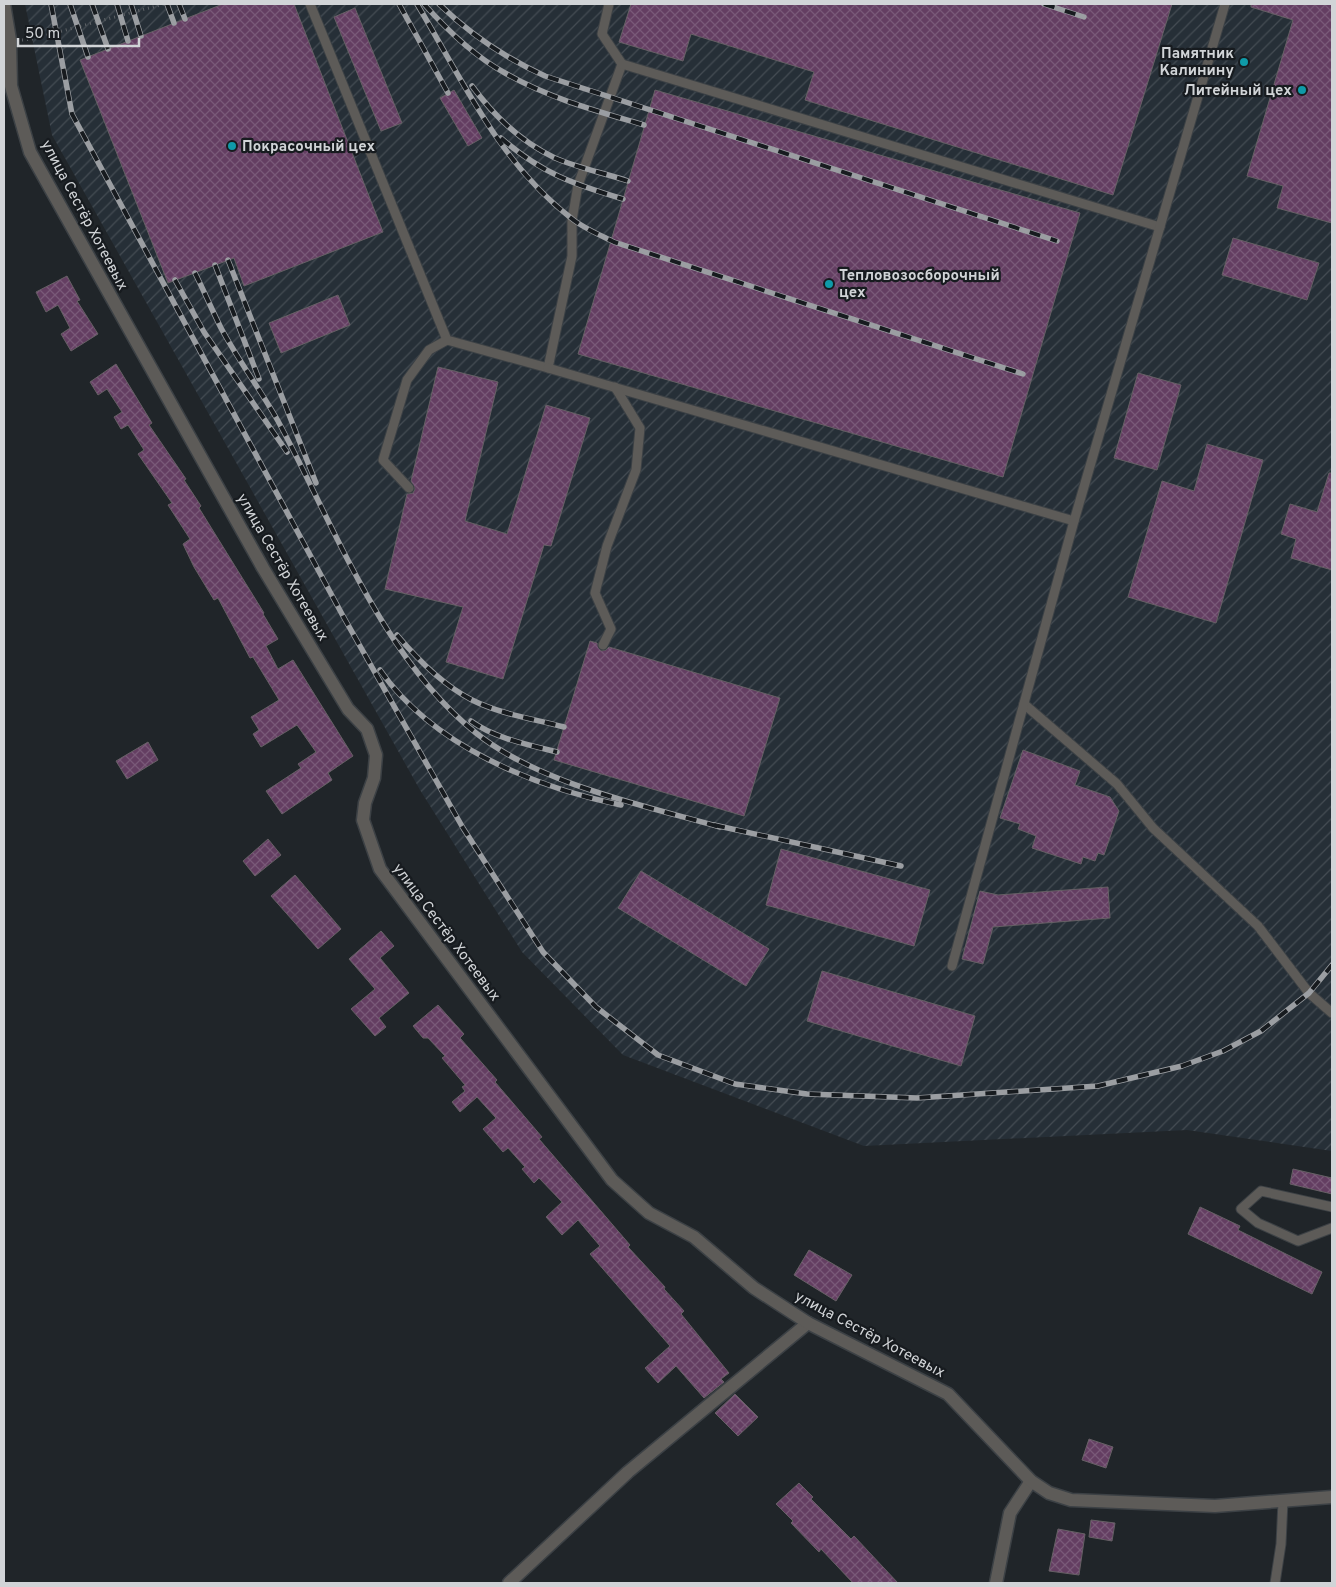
<svg xmlns="http://www.w3.org/2000/svg" width="1336" height="1587" font-family="Overpass,sans-serif">
	<style>
		.industrial { fill: url(#industrial-furrows) }
		.building { fill: url(#building-cross-hatch); stroke: #666065 }
		.lines { fill: none; stroke-linecap: round; stroke-linejoin: round }
		.service-casing { stroke: #3c4145; stroke-width: 11 }
		.minor-casing { stroke: #3c4145; stroke-width: 15 }
		.tertiary-casing { stroke: #3c4145; stroke-width: 15 }
		.path { stroke: #606468; stroke-width: 3; stroke-dasharray: 1 4; stroke-linecap: butt }
		.service { stroke: #5d5b58; stroke-width: 9 }
		.minor { stroke: #5d5b58; stroke-width: 12 }
		.tertiary { stroke: #5d5b58; stroke-width: 12 }
		.rail-casing { stroke: #9b9ea2; stroke-width: 5.5 }
		.rail { stroke: #171b1f; stroke-width: 4; stroke-dasharray: 11; stroke-linecap: butt }
		.culture-dot { fill: #0f9aa8; stroke: #171b1f; stroke-width: 2 }
		.labels { text-anchor: middle; stroke-width: 4.5; stroke-linejoin: round; paint-order: stroke }
		.poi-label { font-size: 15px; font-weight: bold; fill: #d1d4d7; stroke: #171b1f; text-anchor: end }
		.street-label { font-size: 15px; fill: #d1d4d7; stroke: #171b1f }
	</style>
	<defs>
		<pattern id="industrial-furrows" width="10" height="10" patternUnits="userSpaceOnUse" patternTransform="scale(1.25)"><rect width="10" height="10" fill="#262f37"/><path d="M-1 1l2-2M0 10L10 0M9 11l2-2" fill="none" stroke="#444c53"/></pattern>
		<pattern id="building-cross-hatch" width="8" height="8" patternUnits="userSpaceOnUse" patternTransform="scale(1.25)"><rect width="8" height="8" fill="#643e62"/><path d="M0 0l8 8M0 8l8-8" fill="none" stroke="#795978"/></pattern>
	</defs>
	<rect width="100%" height="100%" fill="#202529"/>
	<polygon class="industrial" points="25,4 1332,4 1332,1151 1187,1130 864,1146 623,1055 522,952 420,790 52,135"/>
	<g class="building">
		<polygon points="223,4 294,4 383,232 244,286 234,258 168,283 80,60"/>
		<polygon points="631,4 1172,4 1113,195 805,100 814,72 691,34 683,61 619,42"/>
		<polygon points="1251,4 1332,4 1332,223 1277,208 1283,186 1247,176 1293,20 1251,7"/>
		<polygon points="355,8 402,123 381,131 334,17"/>
		<polygon points="454,90 482,138 468,146 440,98"/>
		<polygon points="655,90 1080,213 1003,477 578,354"/>
		<polygon points="1233,238 1319,263 1307,300 1222,275"/>
		<polygon points="67,276 80,300 77,301 98,334 71,351 61,334 70,328 58,305 46,312 36,292"/>
		<polygon points="338,295 350,325 281,353 269,323"/>
		<polygon points="116,364 152,423 149,425 186,479 184,480 201,506 199,508 264,613 263,614 278,639 266,646 278,669 293,660 353,756 328,773 332,780 282,814 266,791 301,768 298,764 316,752 297,725 261,747 253,734 259,730 251,717 279,700 253,657 250,658 218,598 214,600 194,567 183,544 190,539 168,505 172,503 138,454 144,450 128,425 121,429 114,417 122,412 107,389 98,395 90,382"/>
		<polygon points="438,367 498,382 465,521 507,534 546,405 590,418 551,546 544,545 503,679 446,662 463,607 385,589 407,494 413,493 415,489 411,481"/>
		<polygon points="1138,373 1181,385 1157,470 1114,458"/>
		<polygon points="1207,444 1263,460 1216,623 1128,597 1162,481 1194,491"/>
		<polygon points="1329,473 1332,473 1332,570 1291,558 1296,539 1281,534 1290,504 1317,512"/>
		<polygon points="590,641 597,643 601,651 606,650 609,647 780,698 744,816 554,760"/>
		<polygon points="148,742 158,760 127,779 116,761"/>
		<polygon points="1023,750 1080,771 1075,785 1110,797 1119,811 1104,855 1098,853 1095,861 1083,857 1081,864 1032,848 1036,836 1018,829 1020,824 1000,818"/>
		<polygon points="268,839 281,855 255,876 243,861"/>
		<polygon points="781,849 930,890 914,946 766,905"/>
		<polygon points="641,871 769,949 746,986 618,908"/>
		<polygon points="295,875 341,929 318,949 271,896"/>
		<polygon points="1108,887 1110,918 993,927 983,964 962,959 980,891 998,895"/>
		<polygon points="381,931 394,946 380,958 409,993 379,1018 386,1027 375,1036 351,1009 375,989 349,959"/>
		<polygon points="822,971 975,1016 961,1066 807,1021"/>
		<polygon points="438,1005 464,1034 460,1038 497,1080 495,1082 542,1137 539,1139 630,1245 628,1247 665,1287 664,1289 684,1311 681,1314 729,1373 721,1379 724,1382 704,1398 676,1366 658,1383 645,1368 670,1346 590,1254 600,1246 578,1220 562,1235 546,1217 562,1202 539,1178 534,1183 522,1169 525,1167 508,1148 503,1152 483,1129 496,1118 477,1097 460,1112 452,1102 465,1091 462,1087 465,1085 442,1058 445,1056 428,1038 423,1038 413,1026"/>
		<polygon points="1293,1169 1332,1178 1332,1194 1290,1184"/>
		<polygon points="1200,1207 1240,1226 1238,1230 1322,1272 1312,1294 1188,1234"/>
		<polygon points="809,1250 852,1275 836,1301 794,1275"/>
		<polygon points="735,1394 758,1417 738,1436 715,1413"/>
		<polygon points="1089,1439 1113,1447 1106,1468 1082,1460"/>
		<polygon points="799,1483 813,1497 811,1499 851,1539 854,1536 898,1583 853,1583 821,1549 819,1552 791,1523 793,1521 776,1504"/>
		<polygon points="1091,1520 1115,1523 1112,1541 1089,1537"/>
		<polygon points="1058,1529 1085,1534 1079,1575 1049,1571"/>
	</g>
	<g class="lines">
		<g class="service-casing">
			<g id="service">
				<polyline points="310,4 447,340 548,368 572,256 572,220 578,185 622,64 602,34 609,4"/>
				<polyline points="622,64 1160,227"/>
				<polyline points="548,368 1074,521"/>
				<polyline points="409,488 383,460 407,380 429,350 447,340"/>
				<polyline points="603,645 611,629 595,593 607,546 636,470 640,428 615,387"/>
				<polyline points="1024,704 1117,784 1153,828 1258,926 1309,993 1332,1013"/>
				<polyline points="952,966 1074,521 1225,4"/>
				<polyline points="1332,1207 1261,1191 1241,1209 1258,1223 1298,1241 1332,1228"/>
				<polyline points="1275,1583 1281,1544 1283,1501"/>
			</g>
		</g>
		<g class="minor-casing">
			<g id="minor">
				<polyline points="509,1583 628,1472 808,1323"/>
				<polyline points="996,1583 1010,1513 1031,1481"/>
			</g>
		</g>
		<g class="tertiary-casing">
			<polyline id="tertiary" points="4,4 10,40 11,86 30,152 263,568 348,709 367,729 376,755 374,778 365,803 363,820 380,869 612,1180 649,1213 694,1237 754,1288 808,1323 948,1394 1031,1481 1049,1493 1071,1500 1215,1506 1332,1497"/>
		</g>
		<polyline class="path" points="22,40 32,39 164,4"/>
		<use href="#service" class="service"/>
		<use href="#minor" class="minor"/>
		<use href="#tertiary" class="tertiary"/>
		<g class="rail-casing">
			<g id="rail">
				<polyline points="51,4 72,114 343,616 463,828 543,952 596,1007 658,1055 735,1084 807,1094 917,1098 1098,1086 1182,1066 1223,1051 1261,1031 1309,993 1332,965"/>
				<polyline points="70,4 88,57"/>
				<polyline points="92,4 108,49"/>
				<polyline points="117,4 128,41"/>
				<polyline points="131,4 141,36"/>
				<polyline points="167,4 174,23"/>
				<polyline points="179,4 185,19"/>
				<polyline points="399,4 448,93"/>
				<path d="M 417,4 C 463,81 499,162 571,218 C 583,228 600,235 614,242 L 1023,374"/>
				<path d="M 424,4 C 447,30 474,56 505,73 C 548,98 597,111 644,125"/>
				<path d="M 439,4 C 471,35 505,58 545,76 L 1057,241"/>
				<polyline points="1044,4 1084,17"/>
				<path d="M 472,86 C 494,116 521,142 555,158 C 578,168 604,173 628,181"/>
				<path d="M 501,138 C 541,173 573,184 623,199"/>
				<polyline points="228,260 316,483"/>
				<polyline points="215,265 259,379"/>
				<path d="M 195,273 C 204,291 212,310 221,328 C 238,360 260,389 278,421 C 334,525 382,658 476,733 C 540,784 642,805 720,827"/>
				<polyline points="175,280 204,332 287,452"/>
				<path d="M 397,635 C 418,660 443,685 472,700 C 500,714 534,719 564,727"/>
				<path d="M 380,670 C 433,746 534,787 621,805"/>
				<path d="M 471,721 C 494,738 529,745 557,752"/>
				<polyline points="714,825 901,866"/>
			</g>
		</g>
		<use href="#rail" class="rail"/>
	</g>
	<g class="culture-dot">
		<circle cx="1244" cy="62" r="5"/>
		<circle cx="1302" cy="90" r="5"/>
		<circle cx="232" cy="146" r="5"/>
		<circle cx="829" cy="284" r="5"/>
	</g>
	<g class="labels">
		<g class="poi-label">
			<text x="1234" y="58">Памятник<tspan x="1234" dy="17">Калинину</tspan></text>
			<text x="1292" y="95">Литейный цех</text>
			<text x="242" y="151" text-anchor="start">Покрасочный цех</text>
			<text x="839" y="280" text-anchor="start">Тепловозосборочный<tspan x="839" dy="17">цех</tspan></text>
		</g>
		<g class="street-label">
			<text transform="translate(85 215) rotate(62)" y="5">улица Сестёр Хотеевых</text>
			<text transform="translate(283 567) rotate(60)" y="5">улица Сестёр Хотеевых</text>
			<text transform="translate(447 932) rotate(53)" y="5">улица Сестёр Хотеевых</text>
			<text transform="translate(870 1334) rotate(28)" y="5">улица Сестёр Хотеевых</text>
		</g>
	</g>
	<rect width="1336" height="1587" fill="none" stroke="#d1d4d7" stroke-width="10"/>
	<path d="M18 38v8h121v-8" fill="none" stroke="#d1d4d7" stroke-width="2.5"/>
	<text x="25" y="38" font-size="15" fill="#d1d4d7" stroke="#171b1f" stroke-width="4" paint-order="stroke">50 m</text>
</svg>
